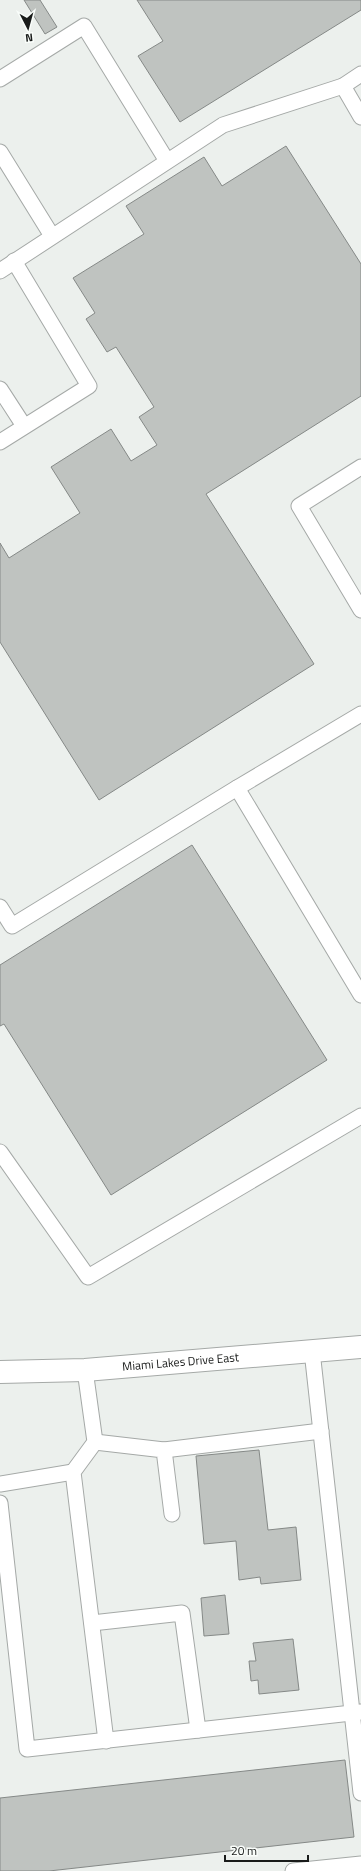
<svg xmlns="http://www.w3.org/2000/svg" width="361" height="1871" font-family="'Titillium Web',sans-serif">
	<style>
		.building { fill: #bfc3c0; stroke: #858987 }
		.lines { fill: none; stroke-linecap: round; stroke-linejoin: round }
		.service-casing { stroke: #a5a9a7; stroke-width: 17 }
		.secondary-casing { stroke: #a5a9a7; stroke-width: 24 }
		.service { stroke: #fff; stroke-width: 15 }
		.secondary { stroke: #fff; stroke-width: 22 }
		.labels { text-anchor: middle; stroke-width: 3; stroke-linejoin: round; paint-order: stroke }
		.street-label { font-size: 12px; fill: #191b1a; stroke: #f9fdfa }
	</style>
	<rect width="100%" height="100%" fill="#ecf0ed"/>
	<g class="building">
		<polygon points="24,0 40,0 57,27 45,34"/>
		<polygon points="137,0 361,0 361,10 180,122 138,56 163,41"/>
		<polygon points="286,146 361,264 361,396 206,494 314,664 99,800 0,642 0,543 9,558 80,513 51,467 111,429 131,461 157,445 139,417 154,407 116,347 107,352 86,319 95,313 73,278 144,234 126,206 204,157 222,186"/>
		<polygon points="192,845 327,1060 111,1195 4,1024 0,1026 0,965"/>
		<polygon points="259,1450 268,1530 296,1527 301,1580 261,1584 260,1577 239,1580 236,1541 204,1544 196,1456"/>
		<polygon points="225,1595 229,1634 204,1636 201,1598"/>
		<polygon points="293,1639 299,1690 259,1694 258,1680 251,1681 249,1661 256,1661 253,1643"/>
		<polygon points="345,1760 354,1837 49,1871 0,1871 0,1798"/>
	</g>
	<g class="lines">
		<g class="service-casing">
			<g id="service">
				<polyline points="0,79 84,26 167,161"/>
				<polyline points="343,86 361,117"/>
				<polyline points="0,152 52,236"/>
				<polyline points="0,271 223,125 343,86 361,74"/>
				<polyline points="0,389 24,426"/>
				<polyline points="0,442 89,386 14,261"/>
				<polyline points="361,467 299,506 361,610"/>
				<polyline points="361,714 237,788 361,995"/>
				<polyline points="0,907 12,926 237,788"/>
				<polyline points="0,1152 88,1277 361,1116"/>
				<polyline points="312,1351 361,1793"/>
				<polyline points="85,1370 95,1442 73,1472 106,1741"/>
				<polyline points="95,1442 164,1450 172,1514"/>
				<polyline points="164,1450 321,1431"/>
				<polyline points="0,1484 73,1472"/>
				<polyline points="0,1503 27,1749 361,1712"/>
				<polyline points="92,1623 182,1613 198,1730"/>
				<polyline points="293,1871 361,1864"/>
			</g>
		</g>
		<g class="secondary-casing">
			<g id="secondary">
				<path id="s1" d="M 0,1372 L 85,1370 L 361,1347"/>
			</g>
		</g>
		<use href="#service" class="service"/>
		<use href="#secondary" class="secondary"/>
	</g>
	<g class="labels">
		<g class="street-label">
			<text dy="4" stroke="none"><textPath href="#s1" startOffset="181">Miami Lakes Drive East</textPath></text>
		</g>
	</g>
	<g transform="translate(28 28) rotate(174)" stroke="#f9fdfa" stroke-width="3" paint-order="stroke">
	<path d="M0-3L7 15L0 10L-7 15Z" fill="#191b1a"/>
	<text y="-6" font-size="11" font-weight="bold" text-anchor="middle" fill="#191b1a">N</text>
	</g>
	<path d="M225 1855v6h83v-6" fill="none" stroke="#191b1a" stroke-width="2"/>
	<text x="231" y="1855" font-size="12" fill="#191b1a" stroke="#f9fdfa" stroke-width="3" paint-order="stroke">20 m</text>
</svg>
